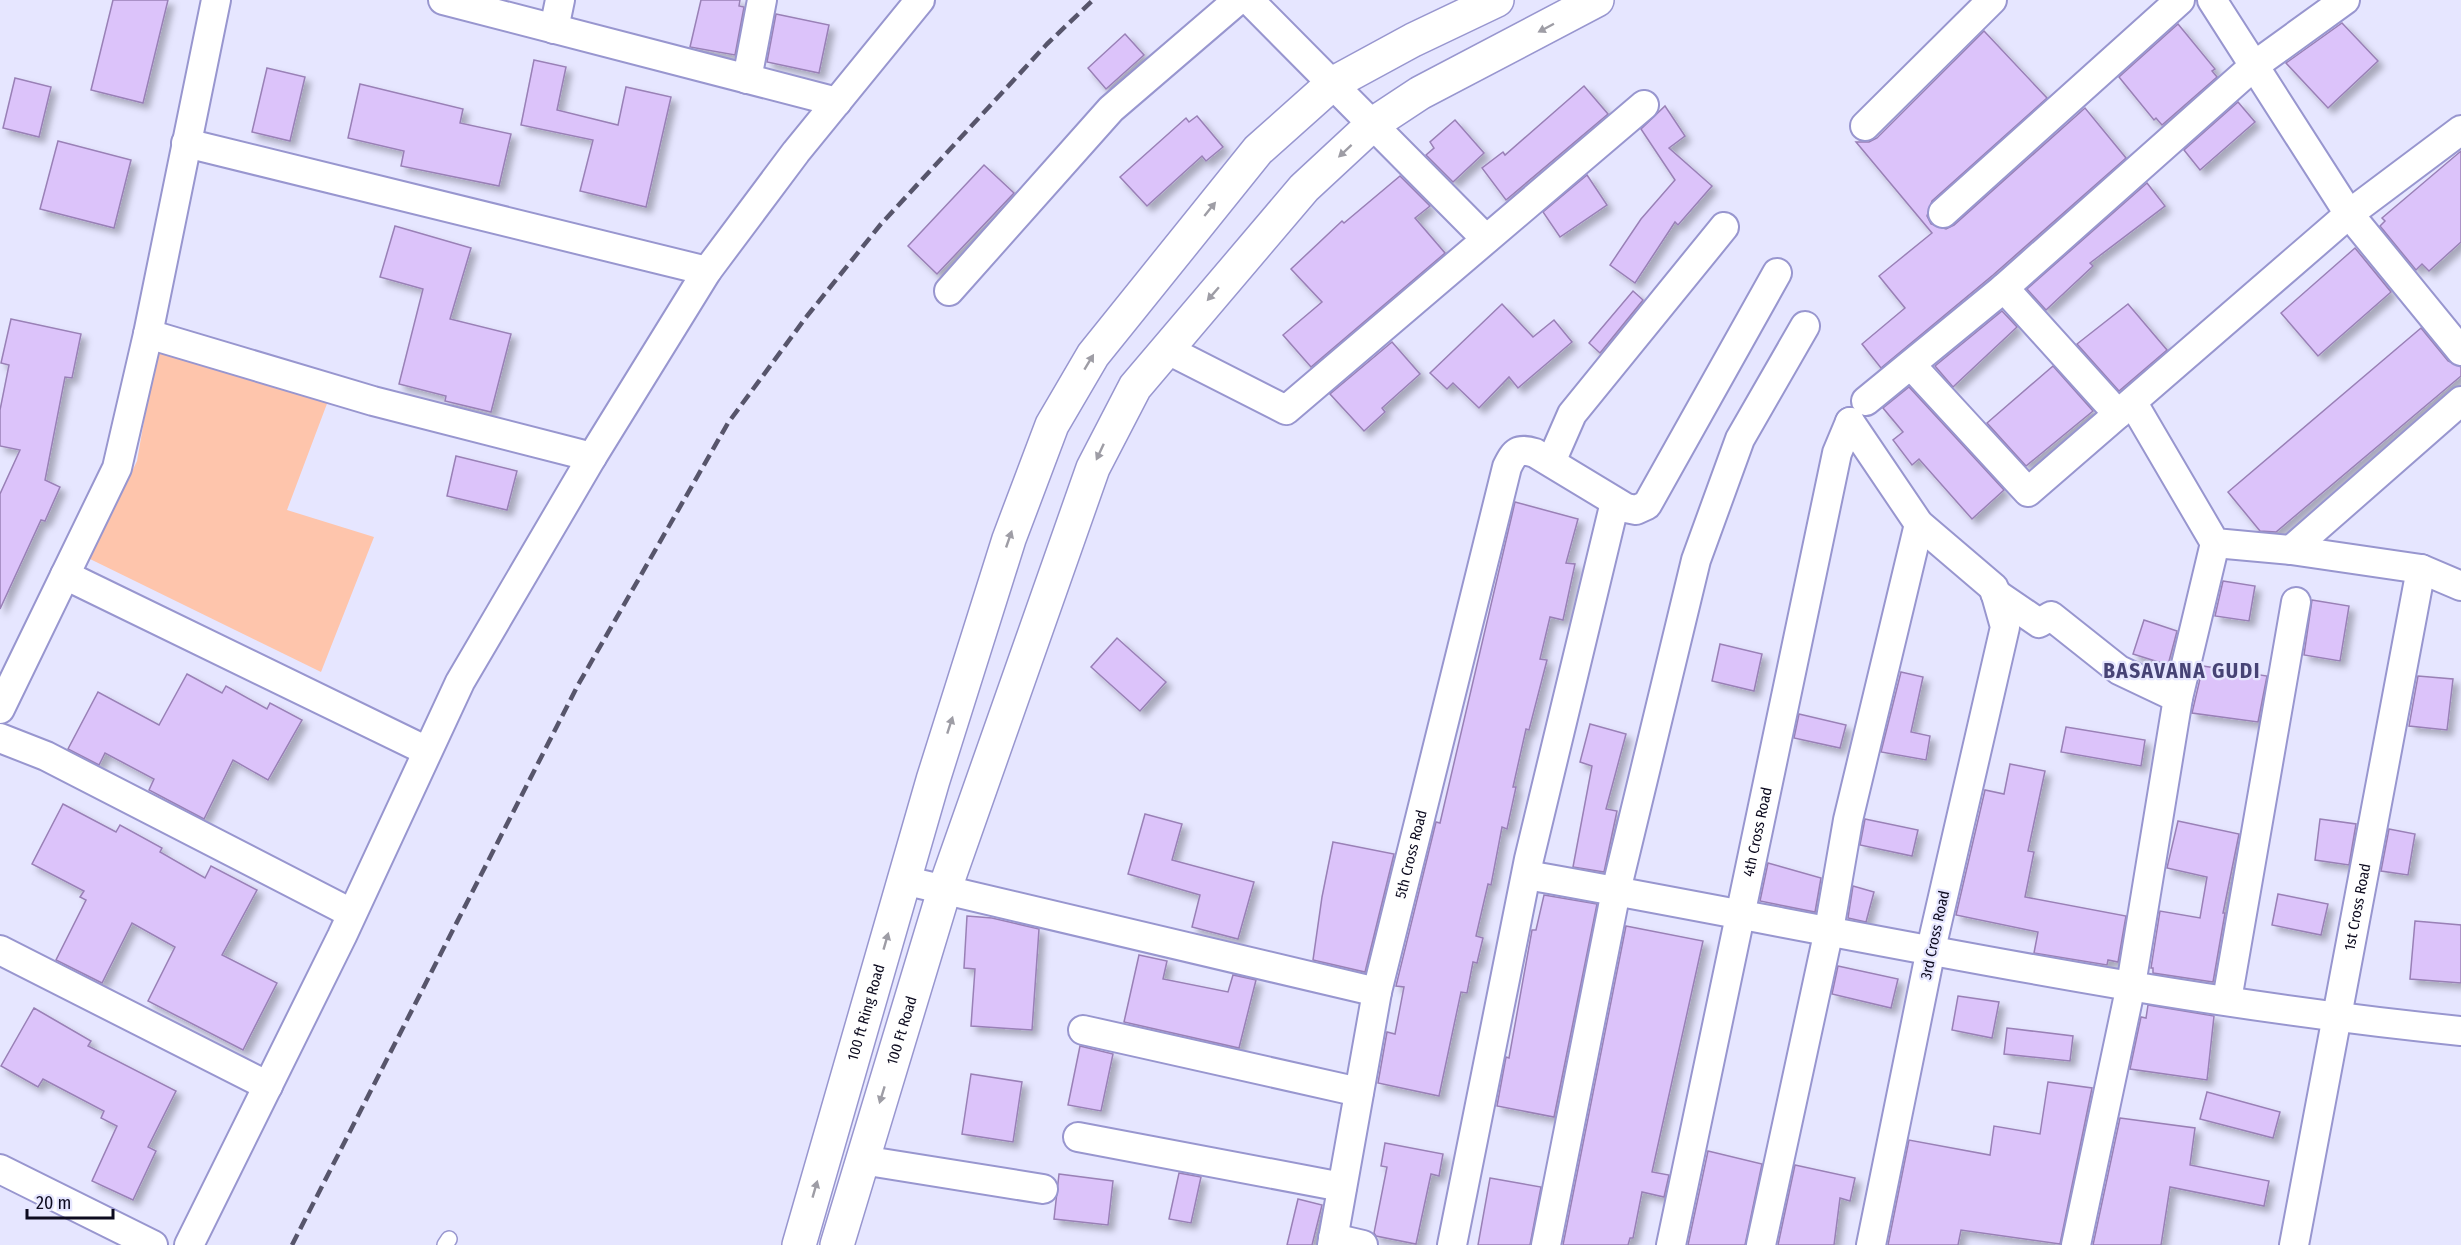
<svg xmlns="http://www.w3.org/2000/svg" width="2461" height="1245" font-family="'Fira Sans Condensed',sans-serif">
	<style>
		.green { fill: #fec5ac }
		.building { fill: #dcc3fa; stroke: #9980b6; stroke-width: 1.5; filter: url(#shadow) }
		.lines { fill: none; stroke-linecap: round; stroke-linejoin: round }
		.service-casing { stroke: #9896cf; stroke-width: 18 }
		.minor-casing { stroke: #9896cf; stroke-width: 32 }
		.primary-casing { stroke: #9896cf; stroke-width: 36 }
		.service { stroke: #fff; stroke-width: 15 }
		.minor { stroke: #fff; stroke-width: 28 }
		.primary { stroke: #fff; stroke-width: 33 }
		.rail { stroke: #57556b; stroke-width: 4.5; stroke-dasharray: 12 6; stroke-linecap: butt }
		.oneway { fill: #9e9da5 }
		.labels { text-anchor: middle; stroke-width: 4.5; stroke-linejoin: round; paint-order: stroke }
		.street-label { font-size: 15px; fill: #0d0b1f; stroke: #e6e6ff }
		.district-label { font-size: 21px; font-weight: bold; letter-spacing: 1.5px; fill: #474375; stroke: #e6e6ff }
	</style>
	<defs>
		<filter id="shadow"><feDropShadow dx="5.5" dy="5.5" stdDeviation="3" flood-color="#0004"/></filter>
	</defs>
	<rect width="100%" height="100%" fill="#e6e6ff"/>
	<polygon class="green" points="156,352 328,401 287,510 374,537 321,672 90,559 137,461"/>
	<g class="building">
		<polygon points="113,0 168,0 143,103 91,90"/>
		<polygon points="701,0 740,0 739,6 744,7 735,55 690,47"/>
		<polygon points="776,14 829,25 819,73 767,62"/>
		<polygon points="2342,23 2378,61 2328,108 2286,63"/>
		<polygon points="2178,24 2215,69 2212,71 2217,77 2162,125 2156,118 2154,120 2119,77"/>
		<polygon points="1984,31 2047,98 1932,201 1927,216 1931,224 1946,229 1954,225 2085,108 2126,158 1993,275 1881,368 1862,344 1905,308 1879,276 1932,233 1856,142 1869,142 1877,138"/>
		<polygon points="1125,34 1144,55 1106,89 1088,68"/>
		<polygon points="534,60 566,67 557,110 618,125 626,87 671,97 646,207 580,191 593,140 521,125"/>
		<polygon points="267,68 305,77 290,141 252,132"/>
		<polygon points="15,78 51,87 39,137 3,128"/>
		<polygon points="360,84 463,109 460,123 511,134 499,186 401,166 404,151 348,138"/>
		<polygon points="1584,86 1608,114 1506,200 1482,168 1503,152 1505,155"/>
		<polygon points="2238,102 2255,122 2200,170 2184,150"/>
		<polygon points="1665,106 1685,136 1669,148 1712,186 1678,225 1675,222 1635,283 1610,265 1641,219 1675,180 1641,129"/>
		<polygon points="1197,116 1223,147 1206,161 1202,156 1147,206 1120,177 1186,118 1189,122"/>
		<polygon points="1455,120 1484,153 1453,182 1426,155 1434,148 1430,142"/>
		<polygon points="58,141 131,160 114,228 40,209"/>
		<polygon points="2461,151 2461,242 2429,271 2422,264 2416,270 2380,226 2385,221 2382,218"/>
		<polygon points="984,165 1014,193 937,274 908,246"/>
		<polygon points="1587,175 1607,205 1560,237 1543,212"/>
		<polygon points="1400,176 1430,206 1415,218 1445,253 1311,367 1283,335 1322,302 1291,269 1342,221 1344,223"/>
		<polygon points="2147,183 2165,206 2090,263 2093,266 2046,310 2027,289"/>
		<polygon points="395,226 471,248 450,319 511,334 491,412 445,401 446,396 399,384 423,289 380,277"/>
		<polygon points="2355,248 2391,292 2318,356 2281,313"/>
		<polygon points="1633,291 1643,300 1600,353 1589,343"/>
		<polygon points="1502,304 1533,337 1554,320 1572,342 1518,388 1509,377 1479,408 1453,383 1447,389 1430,373"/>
		<polygon points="2128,304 2167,350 2119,391 2077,344"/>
		<polygon points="2002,311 2017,327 1953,387 1935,366"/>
		<polygon points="11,319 81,334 72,378 65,377 45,480 60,487 45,521 41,520 0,609 0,494 20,450 0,446 0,410 9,365 1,363"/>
		<polygon points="2421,328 2448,361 2461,367 2461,376 2276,532 2260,531 2228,492"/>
		<polygon points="1392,342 1420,374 1382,408 1385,412 1364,431 1330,394"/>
		<polygon points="2053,366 2093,411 2026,466 1987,423"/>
		<polygon points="1909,387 2004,490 1972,519 1919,459 1912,465 1893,440 1903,432 1883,408"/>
		<polygon points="456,456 517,471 507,510 447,496"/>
		<polygon points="1515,502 1578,519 1566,563 1575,564 1563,620 1550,617 1540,659 1547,660 1529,730 1526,729 1513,787 1516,787 1507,829 1502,827 1491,885 1488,884 1476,936 1483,938 1477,963 1473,962 1467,993 1461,992 1439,1096 1378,1083 1387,1032 1395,1034 1404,987 1396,986 1436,822 1440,823"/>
		<polygon points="2223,581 2255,586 2249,621 2215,616"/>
		<polygon points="2312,600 2349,606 2340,661 2304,655"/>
		<polygon points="2144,620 2177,631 2168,665 2133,654"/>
		<polygon points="1117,638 1166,682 1140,711 1091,667"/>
		<polygon points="1720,644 1762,654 1754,691 1712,681"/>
		<polygon points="2203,666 2267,676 2258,722 2192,713"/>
		<polygon points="1901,672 1923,677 1911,732 1930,736 1926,760 1881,752"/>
		<polygon points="187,674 222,693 226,686 267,709 270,703 302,720 268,780 233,760 204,819 149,790 154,779 105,753 99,765 68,749 98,692 159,725"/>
		<polygon points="2418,676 2453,679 2447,730 2409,726"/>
		<polygon points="1799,714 1846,725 1840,748 1794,738"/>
		<polygon points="1590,724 1626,734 1606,809 1617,811 1604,872 1573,867 1592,766 1580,762"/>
		<polygon points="2066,727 2145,740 2141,766 2061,752"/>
		<polygon points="2010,764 2045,771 2028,851 2034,852 2025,897 2126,916 2118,962 2108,960 2107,965 2034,953 2038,932 1956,915 1985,790 2004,794"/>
		<polygon points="63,804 116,832 120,825 162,848 160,852 205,878 211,866 257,890 222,955 277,983 243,1050 148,1001 175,947 132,923 102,983 56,960 86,900 80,897 84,891 32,864"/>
		<polygon points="1145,814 1182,824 1172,860 1254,882 1238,939 1192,927 1200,895 1128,874"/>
		<polygon points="1865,819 1918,830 1912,856 1860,845"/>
		<polygon points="2320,819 2356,824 2349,865 2315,860"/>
		<polygon points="2178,821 2239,834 2223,913 2225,913 2213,982 2153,973 2153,968 2151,968 2160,911 2200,918 2207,877 2167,868"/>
		<polygon points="2389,829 2415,834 2408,875 2381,871"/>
		<polygon points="1333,842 1394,854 1365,972 1313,960 1322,897"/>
		<polygon points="1768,863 1821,878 1815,912 1760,901"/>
		<polygon points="1853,886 1874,892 1866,922 1848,918"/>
		<polygon points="2278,894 2328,904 2321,935 2272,925"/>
		<polygon points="1544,895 1597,904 1554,1117 1497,1106 1506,1057 1509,1058 1532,930 1536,930"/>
		<polygon points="967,916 992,918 1039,929 1032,1030 971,1026 975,969 964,968"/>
		<polygon points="2415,921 2461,925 2461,983 2410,979"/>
		<polygon points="1626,926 1703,941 1652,1172 1669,1175 1664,1197 1642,1192 1633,1238 1630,1238 1628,1245 1563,1245"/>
		<polygon points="1139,955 1167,961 1163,979 1228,992 1233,975 1256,980 1239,1048 1124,1022"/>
		<polygon points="1838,966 1898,979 1891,1008 1832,994"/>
		<polygon points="1958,996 1999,1002 1992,1038 1952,1030"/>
		<polygon points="2148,1005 2214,1016 2207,1080 2130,1069 2141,1017 2146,1018"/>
		<polygon points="34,1008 91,1041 88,1046 176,1091 148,1147 156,1151 133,1200 92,1181 117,1126 101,1118 104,1111 43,1079 38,1087 1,1066"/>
		<polygon points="2007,1028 2073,1036 2070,1061 2004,1054"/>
		<polygon points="1080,1046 1113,1054 1101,1111 1068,1105"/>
		<polygon points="971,1074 1022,1082 1013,1142 962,1134"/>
		<polygon points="2048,1082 2092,1088 2060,1244 1961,1230 1958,1245 1888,1245 1909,1140 1990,1155 1994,1126 2040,1134"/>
		<polygon points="2207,1092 2280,1112 2273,1138 2200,1119"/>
		<polygon points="2120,1118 2195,1128 2190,1165 2269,1181 2264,1206 2170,1187 2161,1245 2093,1245"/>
		<polygon points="1385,1143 1443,1154 1439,1176 1431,1174 1416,1244 1376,1236 1374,1233 1387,1167 1381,1166"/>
		<polygon points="1708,1151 1762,1164 1745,1245 1688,1245"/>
		<polygon points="1795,1165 1855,1178 1850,1201 1840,1198 1834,1245 1778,1245"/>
		<polygon points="1179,1173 1201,1177 1191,1223 1169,1219"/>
		<polygon points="1059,1174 1113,1181 1108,1225 1054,1219"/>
		<polygon points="1490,1178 1541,1187 1530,1245 1478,1245"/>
		<polygon points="1298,1199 1322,1205 1312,1245 1287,1245"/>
	</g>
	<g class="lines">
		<g class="service-casing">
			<polyline id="service" points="445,1245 449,1239"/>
		</g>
		<g class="minor-casing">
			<g id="minor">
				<polyline points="443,0 837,102"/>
				<polyline points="1249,0 1486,239"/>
				<polyline points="2212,0 2349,214 2461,351"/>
				<polyline points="554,29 560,0"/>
				<polyline points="747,79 762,0"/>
				<polyline points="1865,126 1992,0"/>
				<polyline points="186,143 707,271"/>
				<polyline points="1943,213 2180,0"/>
				<polyline points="2004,288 2118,414"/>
				<polyline points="949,291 1111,109 1238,0"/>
				<polyline points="148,334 373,401 592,457"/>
				<polyline points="1166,349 1286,410 1644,105"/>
				<polyline points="1911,365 2028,492 2349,214 2461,130"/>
				<polyline points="1866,401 2004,288 2255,65 2345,0"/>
				<polyline points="2133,403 2215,543 2291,550 2421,569 2461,586"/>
				<polyline points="1850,422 1919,524 1994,588 2005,627 1931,949 1871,1245"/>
				<polyline points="1551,462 1572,414 1724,227"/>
				<polyline points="2291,550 2461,401"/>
				<polyline points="65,575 427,751"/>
				<polyline points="1995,593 2039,623 2051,616 2119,670 2178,698"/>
				<polyline points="0,709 117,468 148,334 216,0"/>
				<polyline points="0,738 46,756 351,913"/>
				<path d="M 1527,875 C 1837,930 2147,1000 2461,1031"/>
				<polyline points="903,880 1377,992"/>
				<polyline points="0,950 268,1086"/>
				<polyline points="2227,1000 2296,602"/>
				<polyline points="1083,1030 1359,1092"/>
				<polyline points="1078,1137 1342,1187"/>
				<polyline points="862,1160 1043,1189"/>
				<polyline points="0,1169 153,1245"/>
				<polyline points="1333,1238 1363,1245"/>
				<polyline points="189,1245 342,936 460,682 592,457 707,271 796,152 920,0"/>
				<path id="s1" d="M 1332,1245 L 1377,992 L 1507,467 C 1515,451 1518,448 1535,453 L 1626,508 L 1636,510 L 1647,505 L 1777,273"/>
				<polyline points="1452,1245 1529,859 1615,502"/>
				<polyline points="1546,1245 1616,891 1696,560 1740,439 1805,326"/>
				<path id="s2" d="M 1671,1245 L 1837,453 L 1850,422"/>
				<polyline points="1761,1245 1829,930 1848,820 1919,524"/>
				<polyline points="2076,1245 2131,985 2178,698 2215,543"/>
				<path id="s3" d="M 2294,1245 L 2421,569"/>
			</g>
		</g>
		<g class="primary-casing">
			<g id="primary">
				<path id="s4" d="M 799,1245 L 933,780 L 1009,539 L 1052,425 L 1093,355 L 1258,150 L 1332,84 L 1413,40 L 1497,0"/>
				<path id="s5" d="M 837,1245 L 944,891 L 1093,468 L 1135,387 L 1304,188 L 1373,124 L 1420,93 L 1597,0"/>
			</g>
		</g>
		<use href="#service" class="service"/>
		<use href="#minor" class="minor"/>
		<use href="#primary" class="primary"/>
		<polyline class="rail" points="292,1245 578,685 728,423 807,316 881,224 1047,44 1093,0"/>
	</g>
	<defs><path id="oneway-solid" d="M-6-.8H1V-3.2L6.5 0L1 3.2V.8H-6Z" transform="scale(1.5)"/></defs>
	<g class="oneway">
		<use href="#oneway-solid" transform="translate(1546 28) rotate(152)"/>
		<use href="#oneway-solid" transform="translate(1345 151) rotate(137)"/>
		<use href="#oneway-solid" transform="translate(1210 209) rotate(-51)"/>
		<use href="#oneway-solid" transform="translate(1213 294) rotate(131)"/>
		<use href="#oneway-solid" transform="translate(1089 362) rotate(-59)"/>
		<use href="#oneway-solid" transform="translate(1100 452) rotate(115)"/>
		<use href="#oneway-solid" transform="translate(1009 539) rotate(-71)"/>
		<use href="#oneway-solid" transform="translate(950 725) rotate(-72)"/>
		<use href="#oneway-solid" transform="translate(886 941) rotate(-74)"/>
		<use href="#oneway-solid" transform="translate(882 1095) rotate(107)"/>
		<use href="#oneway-solid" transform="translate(815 1189) rotate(-74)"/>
	</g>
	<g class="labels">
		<g class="street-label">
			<text dy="5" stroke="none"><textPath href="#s2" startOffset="422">4th Cross Road</textPath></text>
			<text dy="5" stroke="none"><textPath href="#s1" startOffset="399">5th Cross Road</textPath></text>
			<text dy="5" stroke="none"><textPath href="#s3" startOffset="344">1st Cross Road</textPath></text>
			<text transform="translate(1935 935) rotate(-78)" y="5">3rd Cross Road</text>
			<text dy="5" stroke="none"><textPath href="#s4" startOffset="242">100 ft Ring Road</textPath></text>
			<text dy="5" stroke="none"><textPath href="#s5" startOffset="224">100 Ft Road</textPath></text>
		</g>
		<g class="district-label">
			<text x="2182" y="678">BASAVANA GUDI</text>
		</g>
	</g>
	<path d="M27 1209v9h86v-9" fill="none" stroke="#0d0b1f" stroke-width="3"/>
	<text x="36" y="1209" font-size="18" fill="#0d0b1f" stroke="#e6e6ff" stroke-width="4.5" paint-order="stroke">20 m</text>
</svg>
